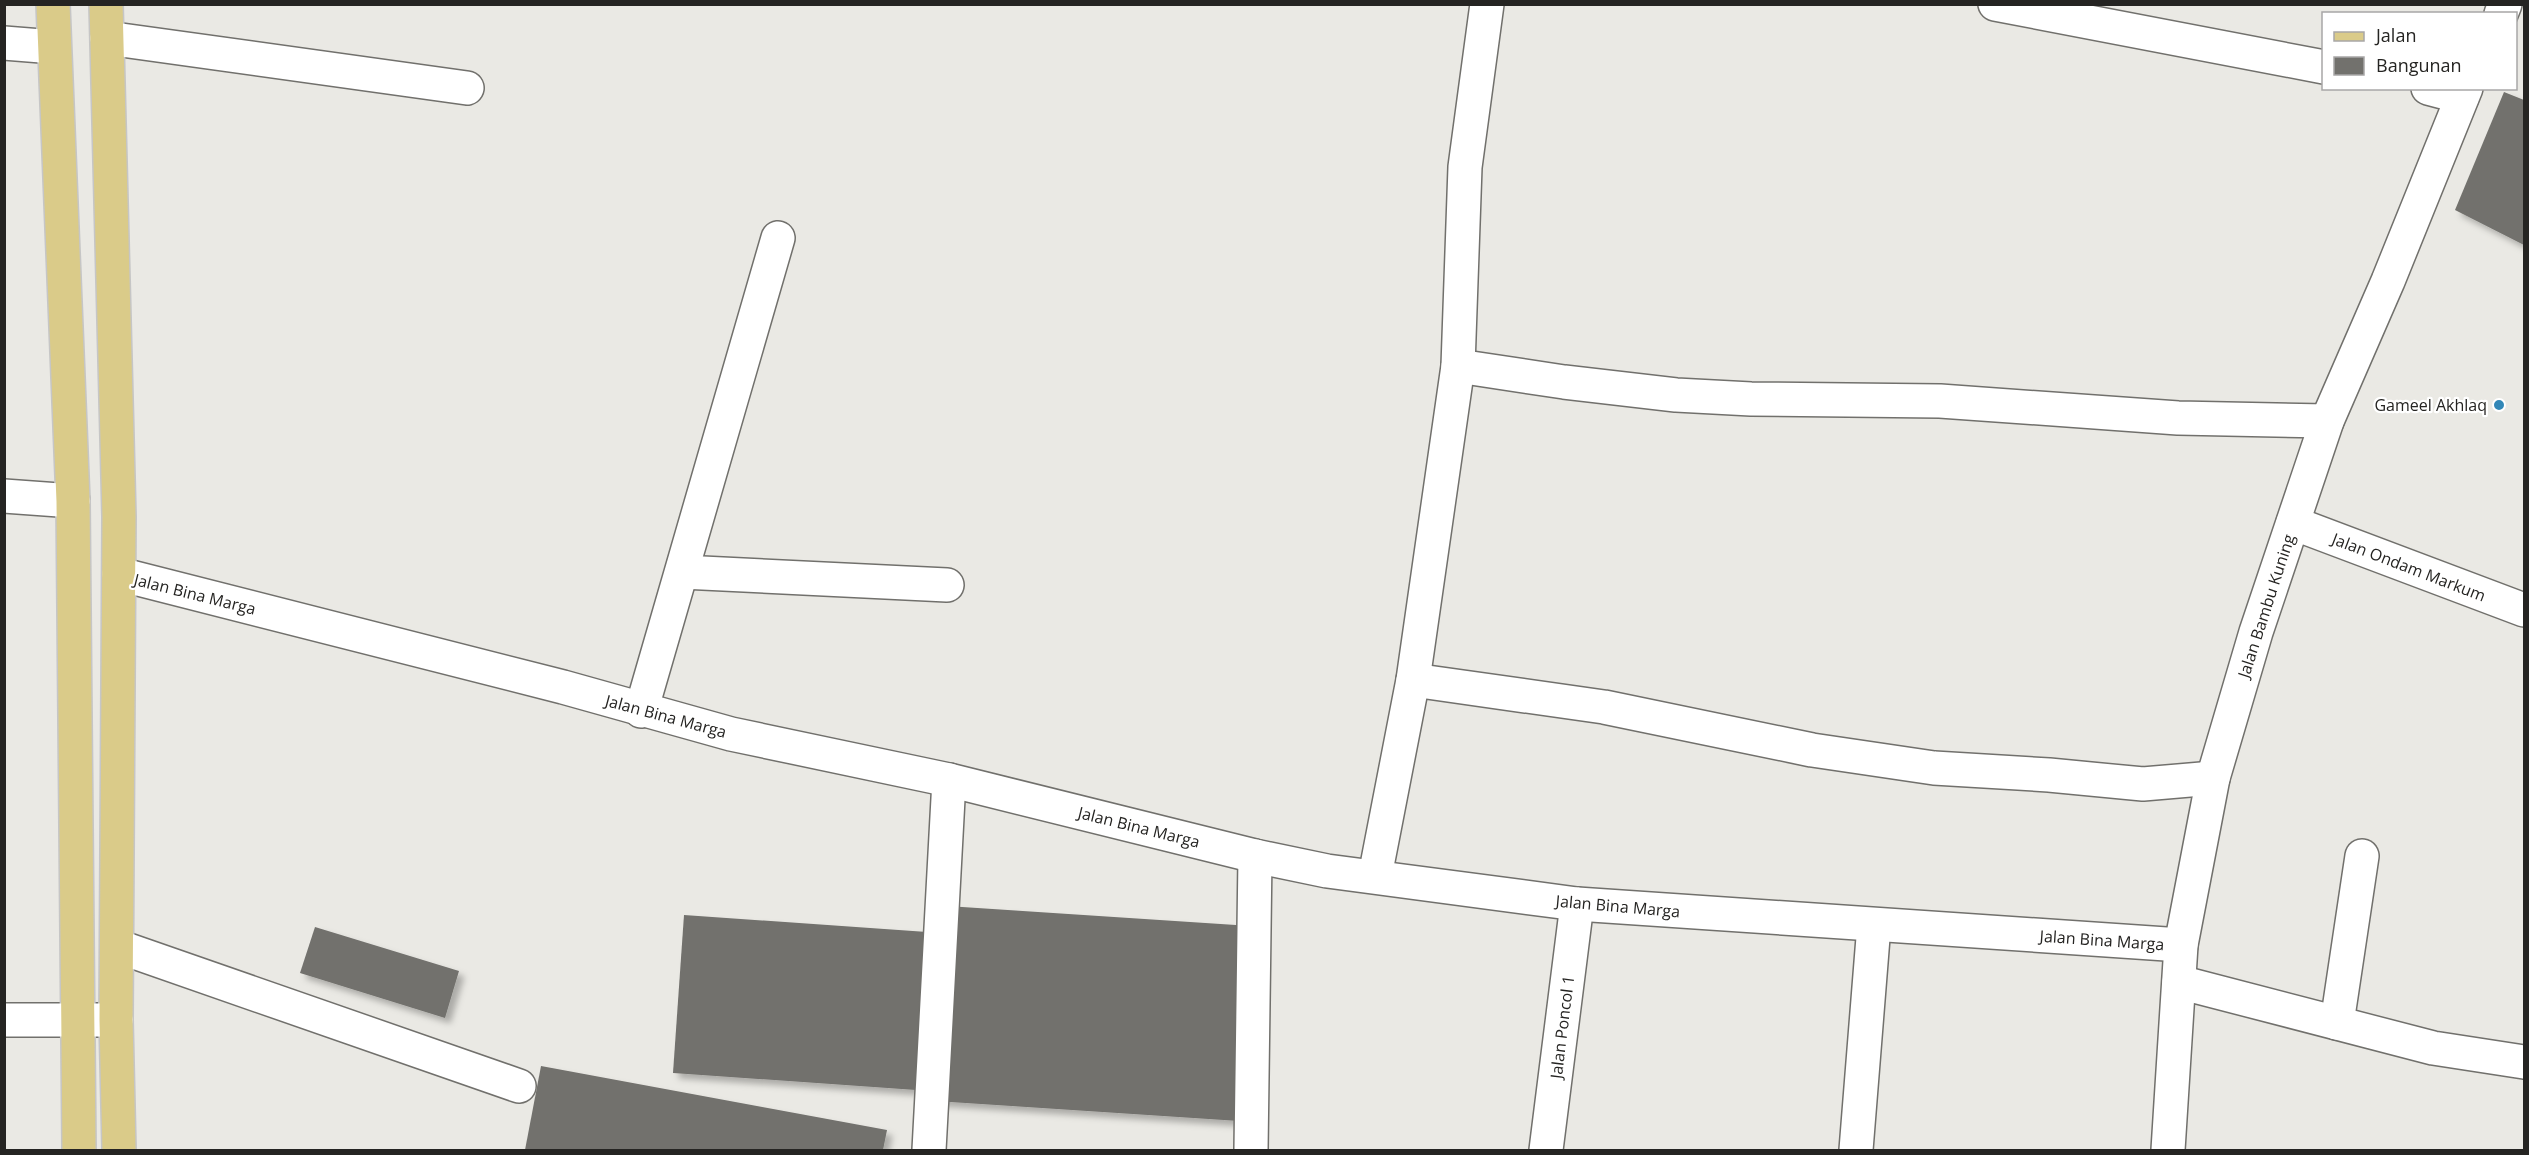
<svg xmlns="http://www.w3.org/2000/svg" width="2529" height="1155" font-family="'Open Sans',sans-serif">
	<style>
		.building { fill: #72716d; filter: url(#shadow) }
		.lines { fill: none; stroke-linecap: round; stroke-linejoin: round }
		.minor-casing { stroke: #71706c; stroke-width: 36 }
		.major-casing { stroke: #c6c6c6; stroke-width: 36 }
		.minor { stroke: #fff; stroke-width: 33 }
		.major { stroke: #dacb89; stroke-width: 33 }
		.poi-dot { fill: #3287b7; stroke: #fff; stroke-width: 2 }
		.labels { text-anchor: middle; stroke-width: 4.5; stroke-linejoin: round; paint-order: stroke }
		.poi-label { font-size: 16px; fill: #252422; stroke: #fff; text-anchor: end }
		.street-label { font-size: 16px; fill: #252422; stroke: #fff }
	</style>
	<defs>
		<filter id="shadow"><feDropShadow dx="5.5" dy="5.5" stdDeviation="3" flood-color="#0004"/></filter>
	</defs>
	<rect width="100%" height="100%" fill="#eae9e4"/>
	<g class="building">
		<polygon points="2504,92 2524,100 2524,245 2455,210"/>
		<polygon points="947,906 1251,926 1239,1121 935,1101"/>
		<polygon points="684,915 927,932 916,1090 673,1073"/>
		<polygon points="315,927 459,971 445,1018 300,973"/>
		<polygon points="541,1066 887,1130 883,1150 525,1150"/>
	</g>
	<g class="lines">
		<g class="minor-casing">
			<g id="minor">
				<polyline points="1995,4 2324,67"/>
				<polyline points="2501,14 2505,4"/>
				<polyline points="107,38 467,88"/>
				<polyline points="4,43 54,47"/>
				<polyline points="2428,88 2462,97"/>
				<polyline points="1458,366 1564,382 1676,395 1751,399 1940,401 2178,418 2327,421"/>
				<polyline points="4,496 73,501"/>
				<polyline points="2293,523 2524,610"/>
				<polyline points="682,572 947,585"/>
				<polyline points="119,574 563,687 731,734 949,780 1255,856 1327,871 1577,904 2181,945"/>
				<polyline points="1413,680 1604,707 1812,750 1934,768 2049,775 2143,784 2213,778"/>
				<polyline points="641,711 778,238"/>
				<polyline points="1375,876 1413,680 1458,366 1465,167 1487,4"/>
				<polyline points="117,946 519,1086"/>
				<polyline points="2179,982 2433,1048 2524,1062"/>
				<polyline points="4,1020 116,1020"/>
				<polyline points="2337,1023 2362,856"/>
				<polyline points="929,1150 949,780"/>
				<polyline points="1251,1150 1255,856"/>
				<polyline points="1546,1150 1577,904"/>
				<polyline points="1856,1150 1874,925"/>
				<polyline points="2168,1150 2181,945 2213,778 2256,632 2327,421 2388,281 2466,88"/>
			</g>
		</g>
		<g class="major-casing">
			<g id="major">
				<polyline points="53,4 73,501 79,1150"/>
				<polyline points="106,4 119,517 116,1020 119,1150"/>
			</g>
		</g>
		<use href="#minor" class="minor"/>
		<use href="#major" class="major"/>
	</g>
	<circle class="poi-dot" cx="2499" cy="405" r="6"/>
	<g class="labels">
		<g class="poi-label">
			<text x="2487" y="411">Gameel Akhlaq</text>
		</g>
		<g class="street-label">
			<text transform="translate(2409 567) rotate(21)" y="6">Jalan Ondam Markum</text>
			<text transform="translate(195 594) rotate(14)" y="6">Jalan Bina Marga</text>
			<text transform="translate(2266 606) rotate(-72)" y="6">Jalan Bambu Kuning</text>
			<text transform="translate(666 716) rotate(15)" y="6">Jalan Bina Marga</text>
			<text transform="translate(1139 827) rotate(14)" y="6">Jalan Bina Marga</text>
			<text transform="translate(1618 906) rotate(5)" y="6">Jalan Bina Marga</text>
			<text transform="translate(2102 940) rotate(4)" y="6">Jalan Bina Marga</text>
			<text transform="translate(1562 1027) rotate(-83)" y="6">Jalan Poncol 1</text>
		</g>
	</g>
	<rect width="2529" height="1155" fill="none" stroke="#252422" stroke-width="12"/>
	<rect x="2322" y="12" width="195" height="78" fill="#ffffff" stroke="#a8a7a7" stroke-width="1.5"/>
	<rect x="2334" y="32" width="30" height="9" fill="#dacb89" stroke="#a8a7a7" stroke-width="1.5"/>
	<text x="2376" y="42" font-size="18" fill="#252422">Jalan</text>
	<rect x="2334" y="57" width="30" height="18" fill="#72716d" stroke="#a8a7a7" stroke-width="1.5"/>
	<text x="2376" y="72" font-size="18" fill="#252422">Bangunan</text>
</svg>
